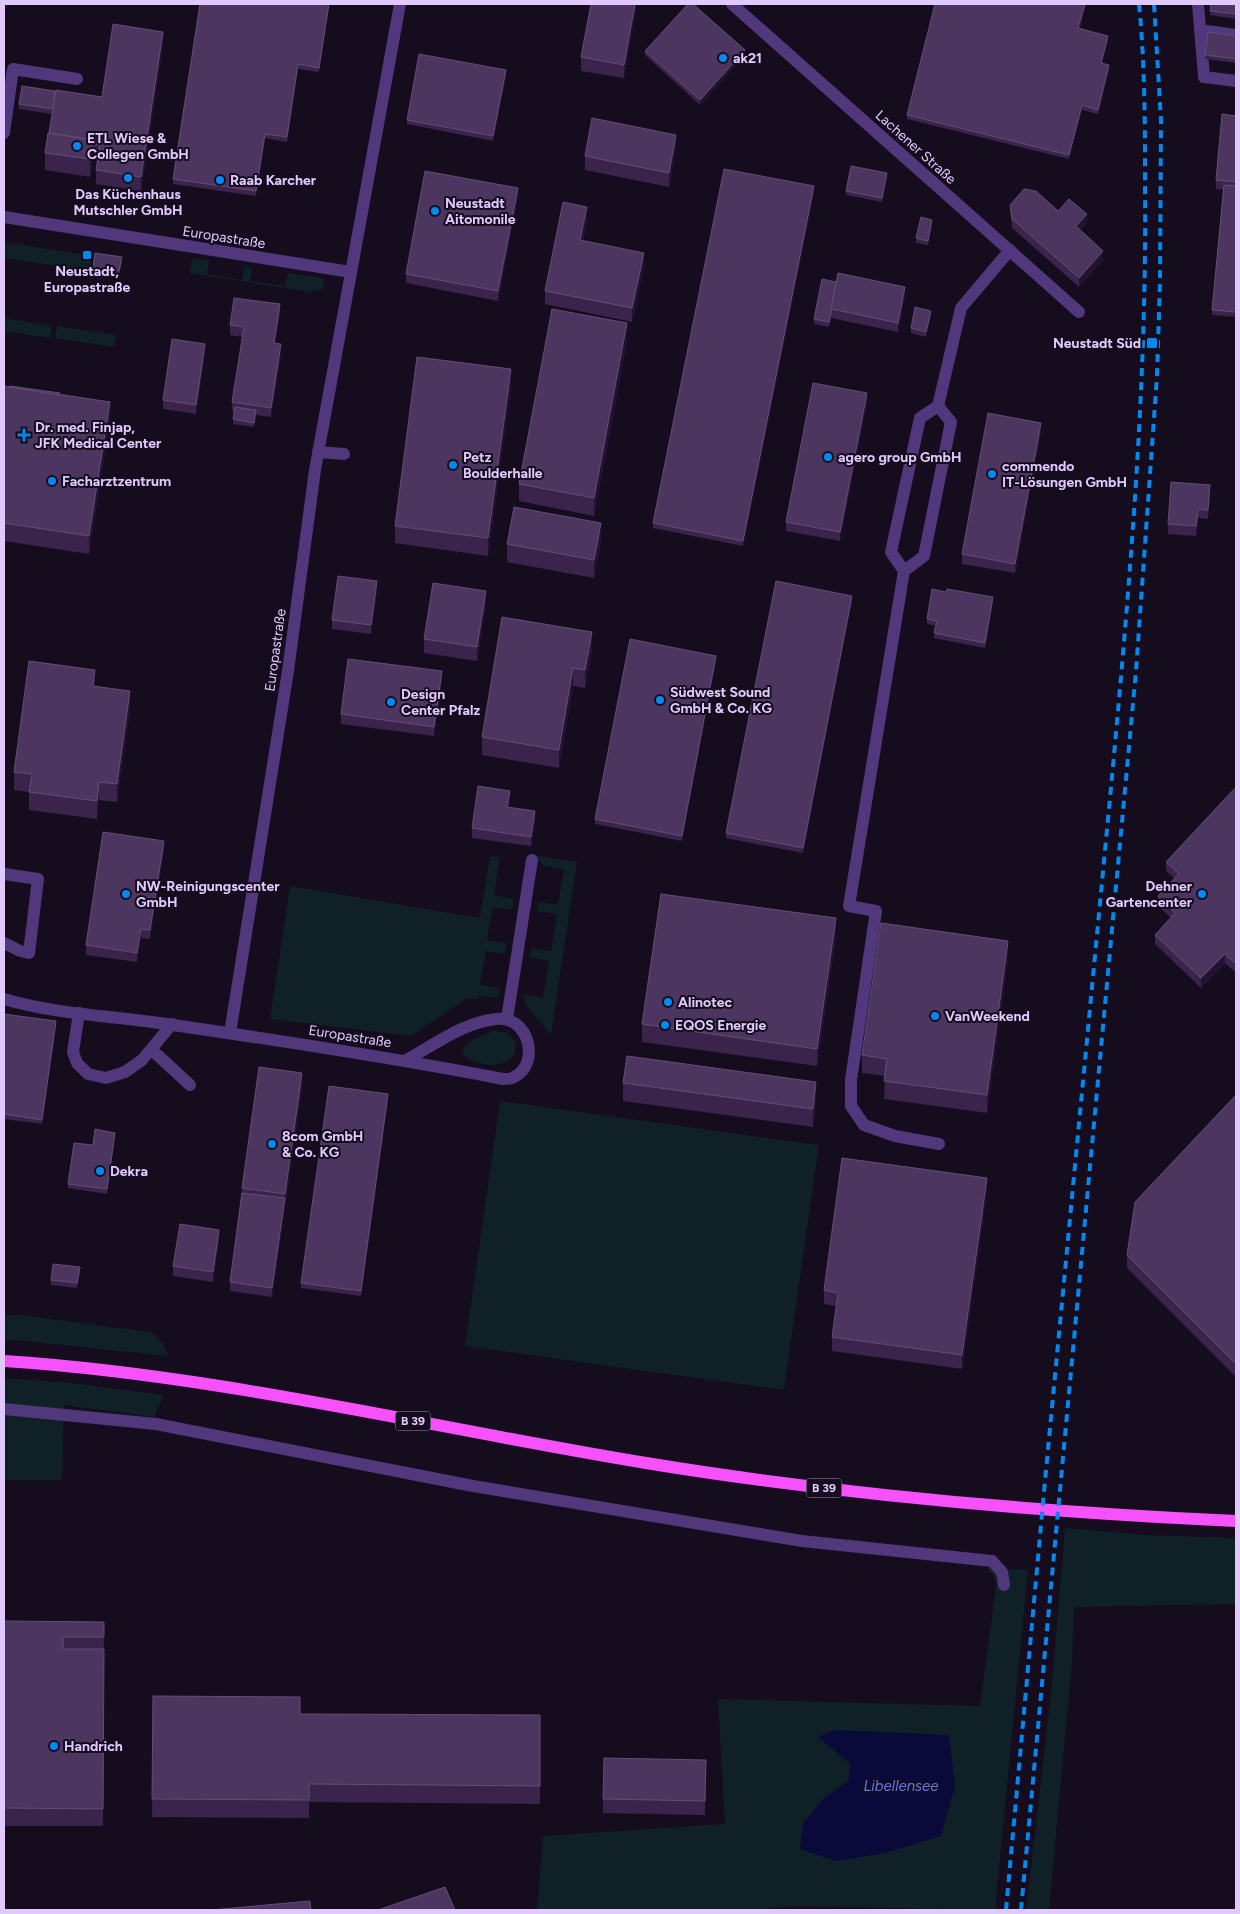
<svg xmlns="http://www.w3.org/2000/svg" width="1240" height="1914" font-family="Figtree,sans-serif">
	<style>
		.green { fill: #0f2027; fill-rule: evenodd }
		.water { fill: #090a39 }
		.lines { fill: none; stroke-linecap: round; stroke-linejoin: round }
		.minor { stroke: #51377c; stroke-width: 12 }
		.major { stroke: #f751fd; stroke-width: 12 }
		.rail { stroke: #0388f0; stroke-width: 4; stroke-dasharray: 8 6; stroke-linecap: butt }
		.wall { fill: #3a244b }
		.shaded-wall { fill: #231331 }
		.building { fill: #4c365f; stroke: #634d78 }
		.poi-dot { fill: #0388f0; stroke: #150c1d; stroke-width: 2 }
		.labels { text-anchor: middle; stroke-width: 4; stroke-linejoin: round; paint-order: stroke }
		.shield { fill: #150c1d; stroke: #a490ba; stroke-width: 1 }
		.shield-label { font-size: 12px; font-weight: bold; fill: #e1c9fe }
		.poi-label { font-size: 14px; font-weight: bold; fill: #e1c9fe; stroke: #150c1d; text-anchor: start }
		.street-label { font-size: 14px; fill: #e1c9fe; stroke: #150c1d }
		.water-label { font-size: 15px; font-style: italic; fill: #5879fd; stroke: #150c1d }
	</style>
	<rect width="100%" height="100%" fill="#150c1d"/>
	<g class="green">
		<polygon points="4,242 92,256 90,271 4,258"/>
		<polygon points="192,258 209,261 207,274 242,280 244,266 252,267 250,281 285,286 288,273 324,278 323,289 310,292 190,273"/>
		<polygon points="4,318 52,326 50,338 4,331"/>
		<polygon points="57,326 116,335 114,347 55,338"/>
		<polygon points="534,855 577,862 551,1035 525,1004 523,994 543,998 549,961 529,957 531,948 551,951 557,914 537,911 538,902 558,905 564,869 544,866"/>
		<polygon points="490,856 500,858 494,895 514,899 512,910 493,907 487,940 507,943 505,954 486,951 480,985 500,988 498,998 479,995 478,999 468,998 411,1036 270,1019 290,886 480,918"/>
		<path d="M 495,1030 L 509,1034 L 516,1043 C 516,1046 516,1052 514,1055 C 505,1070 474,1066 463,1055 L 463,1049 L 474,1039 Z"/>
		<polygon points="500,1101 819,1145 784,1390 465,1346"/>
		<polygon points="4,1315 19,1315 151,1332 164,1345 168,1356 4,1339"/>
		<polygon points="4,1378 73,1383 164,1395 154,1417 64,1405 62,1480 4,1480"/>
		<polygon points="1065,1528 1145,1535 1236,1538 1236,1604 1074,1607 1072,1661 1049,1910 1026,1910 1051,1694"/>
		<path d="M 987,1568 L 1028,1570 L 995,1910 L 797,1906 L 752,1910 L 537,1910 L 543,1836 L 725,1824 L 718,1699 L 980,1706 L 996,1586 L 994,1577 ZM 819,1737 L 941,1836 L 823,1799 L 849,1781 L 850,1764 Z"/>
	</g>
	<polygon class="water" points="835,1730 949,1735 955,1786 941,1836 885,1853 837,1861 800,1849 803,1823 823,1799 849,1781 850,1763 818,1737"/>
	<g class="lines">
		<g class="minor">
			<polyline points="732,4 1079,312"/>
			<polyline points="1198,4 1204,77 1236,81"/>
			<polyline points="1200,30 1236,35"/>
			<polyline points="4,133 13,69 77,79"/>
			<polyline points="4,217 351,272"/>
			<polyline points="318,452 344,454"/>
			<polyline points="904,571 924,556 951,422 938,406"/>
			<polyline points="4,874 38,879 29,953 20,951 4,943"/>
			<path d="M 4,999 C 58,1015 117,1016 173,1025 C 283,1041 394,1058 503,1079 C 506,1079 512,1079 514,1077 C 541,1064 529,1015 496,1019 C 464,1022 434,1045 406,1060"/>
			<polyline points="79,1013 73,1052 77,1063 88,1074 106,1078 125,1072 142,1060 172,1024"/>
			<polyline points="507,1019 532,860"/>
			<polyline points="230,1033 288,671 315,470 400,4"/>
			<polyline points="152,1050 190,1085"/>
			<polyline points="939,1144 895,1136 864,1125 851,1106 851,1080 876,911 849,906 904,571 891,552 920,418 938,406 961,308 1010,250"/>
			<polyline points="4,1409 156,1424 473,1486 802,1541 992,1561 1002,1572 1004,1585"/>
		</g>
		<path class="major" d="M 4,1361 C 220,1375 432,1428 646,1463 C 841,1495 1039,1512 1236,1521"/>
		<g class="rail">
			<path d="M 1006,1910 L 1045,1481 L 1112,777 C 1130,580 1147,383 1145,186 C 1145,126 1145,64 1139,4"/>
			<polyline points="1021,1910 1136,671 1157,376 1160,282 1161,120 1154,4"/>
		</g>
	</g>
	<g class="wall">
		<polygon points="329,4 319,72 298,69 287,142 265,138 256,196 173,184 173,179"/>
		<polygon points="636,4 636,9 624,78 581,71 581,57"/>
		<polygon points="1086,4 1080,28 1108,40 1102,64 1109,70 1098,114 1082,110 1069,159 907,119 907,115"/>
		<polygon points="1236,4 1236,19 1210,15 1210,11"/>
		<polygon points="1236,36 1236,63 1205,59 1205,55"/>
		<polygon points="163,45 141,191 96,184 96,170 98,159 93,158 90,177 45,170 45,153 52,114 19,109 19,104 55,91 102,97"/>
		<polygon points="645,51 745,55 700,105 645,55"/>
		<polygon points="506,75 493,141 407,124 407,120"/>
		<polygon points="1236,116 1236,317 1212,315 1223,190 1216,189 1216,180"/>
		<polygon points="676,148 669,187 585,170 585,156"/>
		<polygon points="887,177 882,202 846,195 846,191"/>
		<polygon points="814,191 743,546 653,528 653,523"/>
		<polygon points="518,197 498,301 406,283 406,274"/>
		<polygon points="1010,205 1058,211 1087,223 1080,230 1103,260 1079,287 1012,228"/>
		<polygon points="587,221 583,241 644,267 632,322 545,304 545,291"/>
		<polygon points="932,225 928,245 916,243 916,238"/>
		<polygon points="122,262 119,276 93,272 93,267"/>
		<polygon points="822,279 905,296 898,332 831,318 829,327 814,324 814,319"/>
		<polygon points="280,314 275,343 281,353 271,417 256,415 254,427 233,424 234,412 232,411 232,402 242,337 230,335 230,325"/>
		<polygon points="931,315 926,337 911,333 911,328"/>
		<polygon points="627,341 594,516 519,501 519,484"/>
		<polygon points="205,353 196,414 163,409 163,400"/>
		<polygon points="4,386 60,395 110,420 89,554 4,541"/>
		<polygon points="511,387 488,556 395,543 395,526"/>
		<polygon points="867,403 840,541 786,531 786,522"/>
		<polygon points="1041,432 1015,573 962,564 962,554"/>
		<polygon points="1210,494 1208,519 1198,518 1196,536 1168,534 1168,524"/>
		<polygon points="601,541 594,578 507,562 507,544"/>
		<polygon points="377,590 371,634 332,629 332,620"/>
		<polygon points="852,600 803,853 726,838 726,833"/>
		<polygon points="993,602 985,648 934,638 936,626 927,624 927,619"/>
		<polygon points="486,604 477,661 424,653 424,639"/>
		<polygon points="592,650 585,688 573,686 559,768 482,755 482,737"/>
		<polygon points="716,660 682,841 595,824 595,819"/>
		<polygon points="442,680 434,736 341,724 341,714"/>
		<polygon points="95,686 130,709 117,802 99,800 97,819 29,810 29,792 14,790 14,772"/>
		<polygon points="1236,787 1236,973 1225,963 1201,988 1155,944 1155,935 1171,918 1158,906 1158,896 1174,878 1166,871 1166,862"/>
		<polygon points="510,801 509,808 535,821 531,846 472,838 472,828"/>
		<polygon points="164,850 150,939 141,938 137,962 86,955 86,945"/>
		<polygon points="836,936 817,1066 642,1042 642,1024"/>
		<polygon points="1008,959 987,1113 884,1099 885,1076 862,1073 862,1055"/>
		<polygon points="4,1014 56,1026 42,1124 4,1119"/>
		<polygon points="623,1083 816,1100 813,1127 623,1101"/>
		<polygon points="302,1087 272,1297 230,1291 230,1282 242,1188"/>
		<polygon points="1236,1095 1236,1377 1127,1268 1127,1255"/>
		<polygon points="388,1099 361,1296 301,1288 301,1283"/>
		<polygon points="115,1137 107,1194 68,1188 68,1184 93,1145"/>
		<polygon points="987,1192 962,1369 832,1351 832,1337 836,1306 824,1304 824,1290"/>
		<polygon points="219,1239 213,1282 173,1276 173,1266"/>
		<polygon points="80,1272 77,1288 51,1285 51,1280"/>
		<polygon points="4,1621 104,1622 103,1826 4,1826"/>
		<polygon points="153,1696 300,1714 540,1715 540,1804 309,1802 309,1818 152,1817"/>
		<polygon points="706,1760 705,1815 603,1813 603,1799"/>
	</g>
	<g class="shaded-wall">
		<polygon points="329,4 319,72 319,68"/>
		<polygon points="635,4 636,4 636,9 624,78 624,65"/>
		<polygon points="1085,4 1086,4 1078,33 1078,28"/>
		<polygon points="163,32 163,45 141,191 141,177"/>
		<polygon points="1108,36 1108,40 1101,68 1101,63"/>
		<polygon points="745,50 745,55 700,105 700,100"/>
		<polygon points="298,64 298,69 287,142 287,137"/>
		<polygon points="1109,65 1109,70 1098,114 1098,110"/>
		<polygon points="506,70 506,75 493,141 493,136"/>
		<polygon points="1082,105 1082,110 1069,159 1069,155"/>
		<polygon points="265,134 265,138 256,196 256,191"/>
		<polygon points="676,135 676,148 669,187 669,173"/>
		<polygon points="93,140 93,158 90,177 90,159"/>
		<polygon points="887,173 887,177 882,202 882,198"/>
		<polygon points="814,186 814,191 743,546 743,541"/>
		<polygon points="518,188 518,197 498,301 498,291"/>
		<polygon points="587,207 587,221 580,254 580,240"/>
		<polygon points="1087,214 1087,223 1076,236 1076,226"/>
		<polygon points="932,220 932,225 928,245 928,241"/>
		<polygon points="1103,251 1103,260 1079,287 1079,278"/>
		<polygon points="644,253 644,267 632,322 632,308"/>
		<polygon points="905,287 905,296 898,332 898,323"/>
		<polygon points="280,304 280,314 274,352 274,343"/>
		<polygon points="931,311 931,315 926,337 926,332"/>
		<polygon points="627,323 627,341 594,516 594,498"/>
		<polygon points="205,344 205,353 196,414 196,405"/>
		<polygon points="281,344 281,353 271,417 271,408"/>
		<polygon points="511,369 511,387 488,556 488,538"/>
		<polygon points="867,393 867,403 840,541 840,532"/>
		<polygon points="110,402 110,420 89,554 89,536"/>
		<polygon points="1041,423 1041,432 1015,573 1015,564"/>
		<polygon points="1210,485 1210,494 1208,519 1208,510"/>
		<polygon points="601,523 601,541 594,578 594,560"/>
		<polygon points="377,581 377,590 371,634 371,625"/>
		<polygon points="486,591 486,604 477,661 477,647"/>
		<polygon points="852,596 852,600 803,853 803,848"/>
		<polygon points="993,597 993,602 985,648 985,643"/>
		<polygon points="592,632 592,650 585,688 585,670"/>
		<polygon points="716,656 716,660 682,841 682,836"/>
		<polygon points="573,668 573,686 559,768 559,750"/>
		<polygon points="95,670 95,688 93,686"/>
		<polygon points="442,671 442,680 434,736 434,727"/>
		<polygon points="130,691 130,709 117,802 117,784"/>
		<polygon points="99,782 99,800 97,819 97,801"/>
		<polygon points="510,791 510,801 507,817 507,807"/>
		<polygon points="535,811 535,821 531,846 531,837"/>
		<polygon points="164,841 164,850 150,939 150,930"/>
		<polygon points="836,918 836,936 817,1066 817,1049"/>
		<polygon points="141,929 141,938 137,962 137,953"/>
		<polygon points="1008,941 1008,959 987,1113 987,1095"/>
		<polygon points="1225,954 1225,963 1201,988 1201,978"/>
		<polygon points="56,1021 56,1026 42,1124 42,1120"/>
		<polygon points="302,1073 302,1087 272,1297 272,1288"/>
		<polygon points="816,1082 816,1100 813,1127 813,1109"/>
		<polygon points="388,1094 388,1099 361,1296 361,1291"/>
		<polygon points="115,1133 115,1137 107,1194 107,1189"/>
		<polygon points="987,1178 987,1192 962,1369 962,1355"/>
		<polygon points="219,1230 219,1239 213,1282 213,1272"/>
	</g>
	<g class="building">
		<polygon points="200,4 329,4 319,68 298,64 287,137 265,134 256,191 173,179"/>
		<polygon points="591,4 635,4 624,65 581,57"/>
		<polygon points="688,4 693,4 745,50 700,100 645,51"/>
		<polygon points="935,4 1085,4 1078,28 1108,36 1101,63 1109,65 1098,110 1082,105 1069,155 907,115"/>
		<polygon points="1211,4 1236,4 1236,14 1210,11"/>
		<polygon points="113,24 163,32 141,177 96,170 100,145 93,144 93,140 49,133 56,90 102,97"/>
		<polygon points="1208,32 1236,36 1236,59 1205,55"/>
		<polygon points="419,54 506,70 493,136 407,120"/>
		<polygon points="22,86 55,91 53,109 19,104"/>
		<polygon points="1222,114 1236,116 1236,182 1216,180"/>
		<polygon points="592,118 676,135 669,173 585,156"/>
		<polygon points="48,133 93,140 90,159 45,153"/>
		<polygon points="851,166 887,173 882,198 846,191"/>
		<polygon points="724,169 814,186 743,541 653,523"/>
		<polygon points="425,171 518,188 498,291 406,274"/>
		<polygon points="1224,185 1236,186 1236,312 1212,310"/>
		<polygon points="1024,189 1036,191 1058,211 1069,199 1087,214 1076,226 1103,251 1079,278 1012,219 1010,205"/>
		<polygon points="563,202 587,207 580,240 644,253 632,308 545,291"/>
		<polygon points="921,217 932,220 928,241 916,238"/>
		<polygon points="95,253 122,257 119,271 93,267"/>
		<polygon points="838,273 905,287 898,323 831,309"/>
		<polygon points="822,279 836,282 831,309 831,314 829,322 814,319"/>
		<polygon points="234,298 280,304 274,343 281,344 271,408 232,402 244,327 230,325"/>
		<polygon points="915,307 931,311 926,332 911,328"/>
		<polygon points="552,309 627,323 594,498 519,484"/>
		<polygon points="172,339 205,344 196,405 163,400"/>
		<polygon points="417,357 511,369 488,538 395,526"/>
		<polygon points="813,383 867,393 840,532 786,522"/>
		<polygon points="4,386 110,402 89,536 4,523"/>
		<polygon points="10,386 60,393 59,395 9,387"/>
		<polygon points="235,407 256,410 254,423 233,419"/>
		<polygon points="988,413 1041,423 1015,564 962,554"/>
		<polygon points="1171,482 1210,485 1208,510 1198,509 1196,526 1168,524"/>
		<polygon points="514,507 601,523 594,560 507,544"/>
		<polygon points="338,576 377,581 371,625 332,620"/>
		<polygon points="776,581 852,596 803,848 726,833"/>
		<polygon points="433,583 486,591 477,647 424,639"/>
		<polygon points="932,589 946,592 947,589 993,597 985,643 934,633 937,621 927,619"/>
		<polygon points="502,617 592,632 585,670 573,668 559,750 482,737"/>
		<polygon points="630,639 716,656 682,836 595,819"/>
		<polygon points="348,659 442,671 434,727 341,714"/>
		<polygon points="29,661 95,670 93,686 130,691 117,784 99,782 97,801 29,792 32,774 14,772"/>
		<polygon points="478,786 510,791 507,807 535,811 531,837 472,828"/>
		<polygon points="1236,787 1236,964 1225,954 1201,978 1155,935 1175,913 1158,896 1179,874 1166,862"/>
		<polygon points="103,832 164,841 150,930 141,929 137,953 86,945"/>
		<polygon points="661,894 836,918 817,1049 642,1024"/>
		<polygon points="881,923 1008,941 987,1095 884,1081 887,1059 862,1055"/>
		<polygon points="4,1014 56,1021 42,1120 4,1114"/>
		<polygon points="627,1056 816,1082 813,1109 623,1083"/>
		<polygon points="259,1067 302,1073 285,1194 242,1188"/>
		<polygon points="329,1086 388,1094 361,1291 301,1283"/>
		<polygon points="1236,1095 1236,1364 1127,1255 1135,1202"/>
		<polygon points="95,1129 115,1133 107,1189 68,1184 74,1143 93,1145"/>
		<polygon points="842,1158 987,1178 962,1355 832,1337 838,1293 824,1290"/>
		<polygon points="242,1193 285,1198 272,1288 230,1282"/>
		<polygon points="180,1224 219,1230 213,1272 173,1266"/>
		<polygon points="53,1264 80,1267 77,1283 51,1280"/>
		<polygon points="4,1621 104,1622 104,1637 63,1637 63,1649 104,1649 103,1809 4,1808"/>
		<polygon points="153,1696 300,1697 300,1714 540,1715 540,1786 309,1784 309,1800 152,1799"/>
		<polygon points="604,1758 706,1760 705,1801 603,1799"/>
		<polygon points="445,1887 455,1910 378,1910"/>
		<polygon points="310,1901 311,1910 211,1910"/>
	</g>
	<g class="poi-dot">
		<circle cx="723" cy="58" r="5"/>
		<circle cx="77" cy="146" r="5"/>
		<circle cx="128" cy="178" r="5"/>
		<circle cx="220" cy="180" r="5"/>
		<circle cx="435" cy="211" r="5"/>
		<rect x="82" y="250" width="10" height="10" rx="2.5"/>
		<rect x="1146" y="337" width="12" height="12" rx="2.5"/>
		<path d="M21.5 427.5h5v5h5v5h-5v5h-5v-5h-5v-5h5z"/>
		<circle cx="828" cy="457" r="5"/>
		<circle cx="453" cy="465" r="5"/>
		<circle cx="992" cy="474" r="5"/>
		<circle cx="52" cy="481" r="5"/>
		<circle cx="660" cy="700" r="5"/>
		<circle cx="391" cy="702" r="5"/>
		<circle cx="126" cy="894" r="5"/>
		<circle cx="1202" cy="894" r="5"/>
		<circle cx="668" cy="1002" r="5"/>
		<circle cx="935" cy="1016" r="5"/>
		<circle cx="665" cy="1025" r="5"/>
		<circle cx="272" cy="1144" r="5"/>
		<circle cx="100" cy="1171" r="5"/>
		<circle cx="54" cy="1746" r="5"/>
	</g>
	<g class="labels">
		<g class="shield">
			<rect x="395.5" y="1411.5" width="35" height="19" rx="4"/>
			<rect x="806.5" y="1478.5" width="35" height="19" rx="4"/>
		</g>
		<g class="shield-label">
			<text x="413" y="1425">B 39</text>
			<text x="824" y="1492">B 39</text>
		</g>
		<g class="poi-label">
			<text x="733" y="63">ak21</text>
			<text x="87" y="143">ETL Wiese &amp;<tspan x="87" dy="16">Collegen GmbH</tspan></text>
			<text x="230" y="185">Raab Karcher</text>
			<text x="128" y="199" text-anchor="middle">Das Küchenhaus<tspan x="128" dy="16">Mutschler GmbH</tspan></text>
			<text x="445" y="208">Neustadt<tspan x="445" dy="16">Aitomonile</tspan></text>
			<text x="87" y="276" text-anchor="middle">Neustadt,<tspan x="87" dy="16">Europastraße</tspan></text>
			<text x="1141" y="348" text-anchor="end">Neustadt Süd</text>
			<text x="35" y="432">Dr. med. Finjap,<tspan x="35" dy="16">JFK Medical Center</tspan></text>
			<text x="463" y="462">Petz<tspan x="463" dy="16">Boulderhalle</tspan></text>
			<text x="838" y="462">agero group GmbH</text>
			<text x="1002" y="471">commendo<tspan x="1002" dy="16">IT-Lösungen GmbH</tspan></text>
			<text x="62" y="486">Facharztzentrum</text>
			<text x="670" y="697">Südwest Sound<tspan x="670" dy="16">GmbH &amp; Co. KG</tspan></text>
			<text x="401" y="699">Design<tspan x="401" dy="16">Center Pfalz</tspan></text>
			<text x="136" y="891">NW-Reinigungscenter<tspan x="136" dy="16">GmbH</tspan></text>
			<text x="1192" y="891" text-anchor="end">Dehner<tspan x="1192" dy="16">Gartencenter</tspan></text>
			<text x="678" y="1007">Alinotec</text>
			<text x="945" y="1021">VanWeekend</text>
			<text x="675" y="1030">EQOS Energie</text>
			<text x="282" y="1141">8com GmbH<tspan x="282" dy="16">&amp; Co. KG</tspan></text>
			<text x="110" y="1176">Dekra</text>
			<text x="64" y="1751">Handrich</text>
		</g>
		<g class="street-label">
			<text transform="translate(916 147) rotate(42)" y="5">Lachener Straße</text>
			<text transform="translate(224 237) rotate(9)" y="5">Europastraße</text>
			<text transform="translate(275 650) rotate(-82)" y="5">Europastraße</text>
			<text transform="translate(350 1036) rotate(9)" y="5">Europastraße</text>
		</g>
		<g class="water-label">
			<text x="901" y="1791">Libellensee</text>
		</g>
	</g>
	<rect width="1240" height="1914" fill="none" stroke="#e1c9fe" stroke-width="10"/>
</svg>
